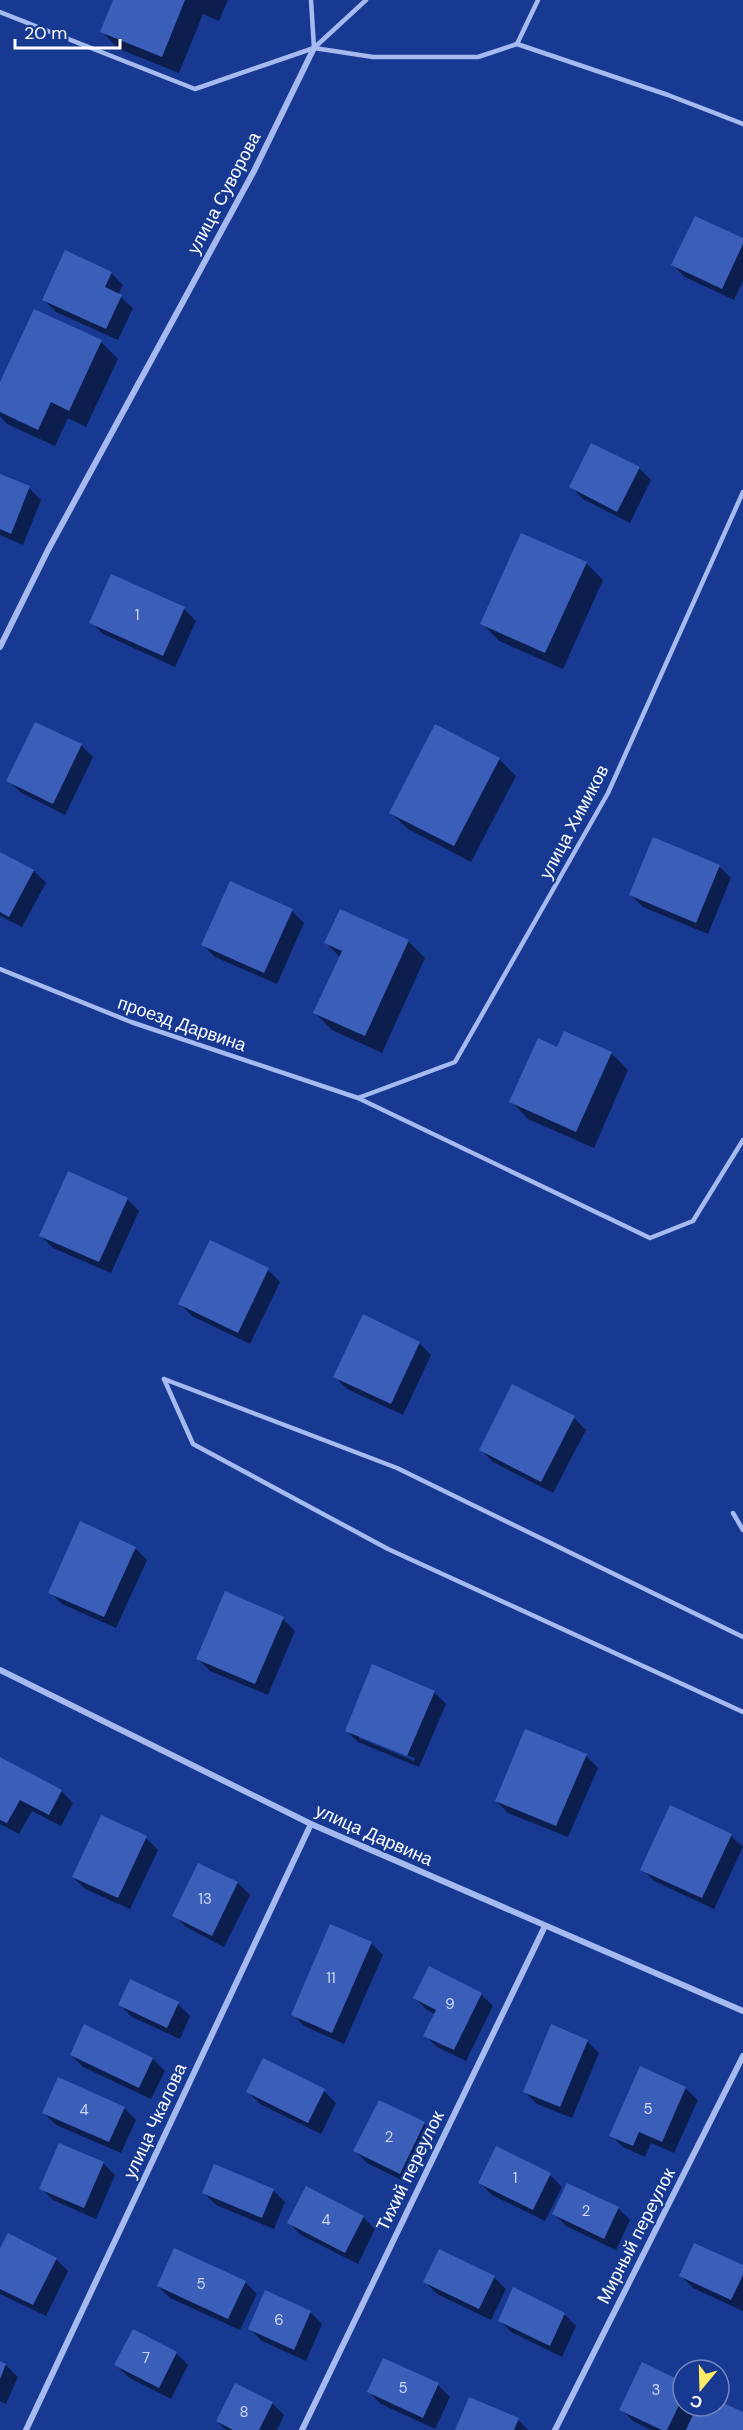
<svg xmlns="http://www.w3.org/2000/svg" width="743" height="2430" font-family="'DM Sans',sans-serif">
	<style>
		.shadow { fill: #0007; fill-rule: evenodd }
		.building { fill: #3b5fb9 }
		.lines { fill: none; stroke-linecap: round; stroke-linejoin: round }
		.lane { stroke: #a5bbf0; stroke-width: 4.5 }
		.street { stroke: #a5bbf0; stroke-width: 6 }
		.labels { text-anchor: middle; stroke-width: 4.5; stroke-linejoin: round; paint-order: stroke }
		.number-label { font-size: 15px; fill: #ced7ee }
		.street-label { font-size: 18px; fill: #fff; stroke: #173992 }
	</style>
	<rect width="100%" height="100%" fill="#173992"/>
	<g class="shadow">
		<polygon points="115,0 228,0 219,21 203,14 179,73 119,49 102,32"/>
		<polygon points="743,240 743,281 734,300 685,277 673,265"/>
		<polygon points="111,273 123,285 118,295 133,308 118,340 56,312 44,300"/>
		<polygon points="101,342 118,359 86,427 68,418 55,446 7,424 0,416 0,386"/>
		<polygon points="639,468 651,480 630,523 583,499 571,487"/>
		<polygon points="0,476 29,488 41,500 23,545 0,535"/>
		<polygon points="586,563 603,580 563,669 499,641 482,623"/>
		<polygon points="112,576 184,609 196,621 175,667 103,634 91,622"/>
		<polygon points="81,745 93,757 65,815 20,792 8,780"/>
		<polygon points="499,759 516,776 471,862 408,829 390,812"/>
		<polygon points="0,853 34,871 46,883 22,927 0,916"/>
		<polygon points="719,866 731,878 708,934 643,907 631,895"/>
		<polygon points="292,911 304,923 277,984 215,957 203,945"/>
		<polygon points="408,941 425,958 382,1053 332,1030 315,1013 340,957 326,943"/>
		<polygon points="558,1049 611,1053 628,1070 594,1148 528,1119 511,1101"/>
		<polygon points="127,1199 139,1211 111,1273 53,1248 41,1236"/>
		<polygon points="268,1270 280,1282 250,1344 192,1316 180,1304"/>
		<polygon points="419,1343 431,1355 403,1415 347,1389 335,1377"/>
		<polygon points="574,1418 586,1430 553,1493 493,1462 481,1450"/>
		<polygon points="135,1548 147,1560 116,1628 62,1604 50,1592"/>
		<polygon points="226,1593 283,1619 295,1631 268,1695 210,1671 198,1659"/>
		<path d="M 434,1692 L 446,1704 L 419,1767 L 358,1742 L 346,1730 ZM 359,1735 L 415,1758 L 414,1761 L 359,1738 Z"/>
		<polygon points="586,1756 598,1768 568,1837 508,1813 496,1801"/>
		<polygon points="0,1759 61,1791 73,1803 61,1826 32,1811 19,1834 0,1824"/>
		<polygon points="671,1807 731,1836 743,1847 714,1909 654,1881 642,1869"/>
		<polygon points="101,1817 146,1838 158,1850 130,1909 85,1889 73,1877"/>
		<polygon points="199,1864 238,1883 250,1895 224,1947 186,1927 174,1915"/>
		<polygon points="371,1943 383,1955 344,2044 304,2026 292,2014"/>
		<polygon points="481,1994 493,2006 466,2061 437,2047 425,2035 435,2014 427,2010 415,1998"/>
		<polygon points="178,2004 190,2016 180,2039 132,2017 120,2005"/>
		<polygon points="85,2026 153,2059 165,2071 151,2099 83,2067 71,2055"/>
		<polygon points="587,2041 599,2053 572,2118 537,2104 525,2092"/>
		<polygon points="264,2060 324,2091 336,2103 321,2134 260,2104 248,2092"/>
		<polygon points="640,2068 685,2088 698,2100 674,2153 651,2143 645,2157 623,2147 611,2135"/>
		<polygon points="124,2108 136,2120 121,2153 56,2125 44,2113"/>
		<polygon points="424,2124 436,2136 412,2185 367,2163 355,2151"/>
		<polygon points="103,2163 115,2175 96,2219 53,2200 41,2188"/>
		<polygon points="550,2175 562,2187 545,2221 492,2195 480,2183"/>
		<polygon points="273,2190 285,2202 274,2229 216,2205 204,2193"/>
		<polygon points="618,2208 630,2220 616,2250 566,2226 554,2214"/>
		<polygon points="363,2217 375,2229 358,2264 301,2235 289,2223"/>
		<polygon points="0,2252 56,2259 68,2271 46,2316 0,2294"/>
		<polygon points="743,2267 743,2311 693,2288 681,2276"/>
		<polygon points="494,2277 506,2289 491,2320 437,2294 425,2282"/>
		<polygon points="245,2282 257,2294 240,2330 170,2298 158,2286"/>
		<polygon points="310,2312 322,2324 306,2361 262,2341 250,2329"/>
		<polygon points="564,2314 576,2326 562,2357 511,2332 499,2320"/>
		<polygon points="176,2353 188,2365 171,2399 128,2377 116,2365"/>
		<polygon points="0,2363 6,2365 18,2377 6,2404 0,2401"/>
		<polygon points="683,2384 683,2406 719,2406 719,2402 743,2414 743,2430 651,2430 633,2421 621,2409"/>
		<polygon points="438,2385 450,2397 435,2429 381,2404 369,2392"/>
		<polygon points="272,2403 284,2415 277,2430 226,2430 217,2421"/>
		<polygon points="518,2420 528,2430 457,2430"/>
	</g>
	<g class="building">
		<polygon points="113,0 185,0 162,57 100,32"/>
		<polygon points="695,216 743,238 743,244 722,289 671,265"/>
		<polygon points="65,250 112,272 105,287 122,295 106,329 42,300"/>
		<polygon points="34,309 102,340 69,411 51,402 38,430 0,412 0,382"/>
		<polygon points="591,443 640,467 617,512 569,487"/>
		<polygon points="0,474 30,486 11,534 0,529"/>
		<polygon points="521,533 587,562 545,653 480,624"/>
		<polygon points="111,574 185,607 163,656 89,623"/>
		<polygon points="35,722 82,744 53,804 6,781"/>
		<polygon points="435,724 500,758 454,846 389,813"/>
		<polygon points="653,837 720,865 696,923 629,895"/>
		<polygon points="0,852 34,870 9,917 0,912"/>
		<polygon points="230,881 293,909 264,973 201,945"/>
		<polygon points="340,909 409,940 365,1036 313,1013 342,951 324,943"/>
		<polygon points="564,1031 612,1052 576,1132 509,1102 538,1038 557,1047"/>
		<polygon points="68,1171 128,1198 99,1262 39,1236"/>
		<polygon points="210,1240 269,1268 238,1333 178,1304"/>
		<polygon points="363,1314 420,1342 391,1404 333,1377"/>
		<polygon points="512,1384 575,1416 541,1482 479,1450"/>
		<polygon points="80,1521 136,1547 104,1617 48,1593"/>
		<polygon points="225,1591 284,1617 255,1684 196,1659"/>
		<polygon points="372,1664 435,1691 407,1756 345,1731"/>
		<polygon points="525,1729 587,1754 556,1826 495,1801"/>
		<polygon points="0,1757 62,1790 49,1815 20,1800 7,1823 0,1820"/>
		<polygon points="670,1805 732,1834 702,1898 640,1870"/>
		<polygon points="101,1815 147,1836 118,1898 72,1877"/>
		<polygon points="198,1863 238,1882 212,1936 172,1916"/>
		<polygon points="330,1924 372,1942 332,2033 291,2015"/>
		<polygon points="429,1966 482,1993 454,2050 423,2036 436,2010 413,1998"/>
		<polygon points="130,1979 179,2002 167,2028 118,2005"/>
		<polygon points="84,2024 153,2058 139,2088 70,2055"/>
		<polygon points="551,2024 588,2040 560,2107 523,2092"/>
		<polygon points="263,2058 325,2089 308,2123 246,2092"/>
		<polygon points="640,2066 686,2087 662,2142 639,2132 633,2146 609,2136"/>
		<polygon points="58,2077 125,2107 109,2142 42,2113"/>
		<polygon points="379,2100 425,2122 400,2174 353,2151"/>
		<polygon points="59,2143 104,2162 84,2208 39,2189"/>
		<polygon points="496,2146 551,2173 533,2210 478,2183"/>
		<polygon points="214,2164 274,2189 262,2218 202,2193"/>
		<polygon points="567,2183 619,2207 604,2239 552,2214"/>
		<polygon points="306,2186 364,2216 345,2253 287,2223"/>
		<polygon points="8,2233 57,2258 33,2305 0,2289 0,2248"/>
		<polygon points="694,2243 743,2265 743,2275 731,2300 679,2276"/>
		<polygon points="174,2248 246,2281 228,2319 157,2286"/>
		<polygon points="439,2249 495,2276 479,2309 423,2282"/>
		<polygon points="513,2287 565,2313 550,2346 498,2321"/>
		<polygon points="265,2290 311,2311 294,2350 248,2329"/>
		<polygon points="133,2329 177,2352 159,2388 114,2365"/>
		<polygon points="383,2358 439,2383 423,2418 367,2392"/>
		<polygon points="0,2361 6,2364 0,2379"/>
		<polygon points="642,2362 683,2382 683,2397 667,2430 662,2430 619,2410"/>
		<polygon points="235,2383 273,2402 259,2430 233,2430 216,2421"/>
		<polygon points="469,2397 519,2418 514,2430 455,2430"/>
		<polygon points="719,2401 743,2412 743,2430 686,2430 697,2406 719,2406"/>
	</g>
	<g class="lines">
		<g class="lane">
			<polyline points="311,0 314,48"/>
			<polyline points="0,12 195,89 314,48 366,0"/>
			<polyline points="517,44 538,0"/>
			<polyline points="314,48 373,57 478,57 517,44 668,95 743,124"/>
			<polyline points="0,969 131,1022 358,1098 650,1238 693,1221 743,1140"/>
			<polyline points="358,1098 455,1062 608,793 743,492"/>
			<polyline points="164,1379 193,1444 388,1549 743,1712"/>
			<polyline points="164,1379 397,1468 743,1637"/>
			<polyline points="733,1513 743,1530"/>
		</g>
		<g class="street">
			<polyline points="0,647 48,550 254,171 314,48"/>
			<polyline points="0,1670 311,1824 743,2011"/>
			<polyline points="26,2430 311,1824"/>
			<polyline points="302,2430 545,1926"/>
			<polyline points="555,2430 743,2056"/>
		</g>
	</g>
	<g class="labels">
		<g class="number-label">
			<text x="137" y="620">1</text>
			<text x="205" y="1904">13</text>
			<text x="331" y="1983">11</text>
			<text x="450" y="2009">9</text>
			<text x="648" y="2114">5</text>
			<text x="84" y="2115">4</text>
			<text x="389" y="2142">2</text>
			<text x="515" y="2183">1</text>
			<text x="586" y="2216">2</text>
			<text x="326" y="2225">4</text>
			<text x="201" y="2289">5</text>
			<text x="279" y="2325">6</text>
			<text x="146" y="2363">7</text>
			<text x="403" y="2393">5</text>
			<text x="656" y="2395">3</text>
			<text x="244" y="2417">8</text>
		</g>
		<g class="street-label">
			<text transform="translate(224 193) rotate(-62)" y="6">улица Суворова</text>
			<text transform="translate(574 822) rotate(-62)" y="6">улица Химиков</text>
			<text transform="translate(182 1024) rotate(19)" y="6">проезд Дарвина</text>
			<text transform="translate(374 1835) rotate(24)" y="6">улица Дарвина</text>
			<text transform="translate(155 2121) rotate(-65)" y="6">улица Чкалова</text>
			<text transform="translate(410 2171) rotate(-64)" y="6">Тихий переулок</text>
			<text transform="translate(636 2236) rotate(-63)" y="6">Мирный переулок</text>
		</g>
	</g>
	<g transform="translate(701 2388) rotate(199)"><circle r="28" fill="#173992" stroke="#7488be" stroke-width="1.5"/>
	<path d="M0-4.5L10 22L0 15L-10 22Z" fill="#ffeb65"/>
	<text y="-9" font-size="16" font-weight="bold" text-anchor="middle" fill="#ffffff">С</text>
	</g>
	<path d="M15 39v9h105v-9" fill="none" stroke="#ffffff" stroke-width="3"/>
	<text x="24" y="39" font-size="18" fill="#ffffff" stroke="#173992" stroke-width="4.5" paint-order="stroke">20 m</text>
</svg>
